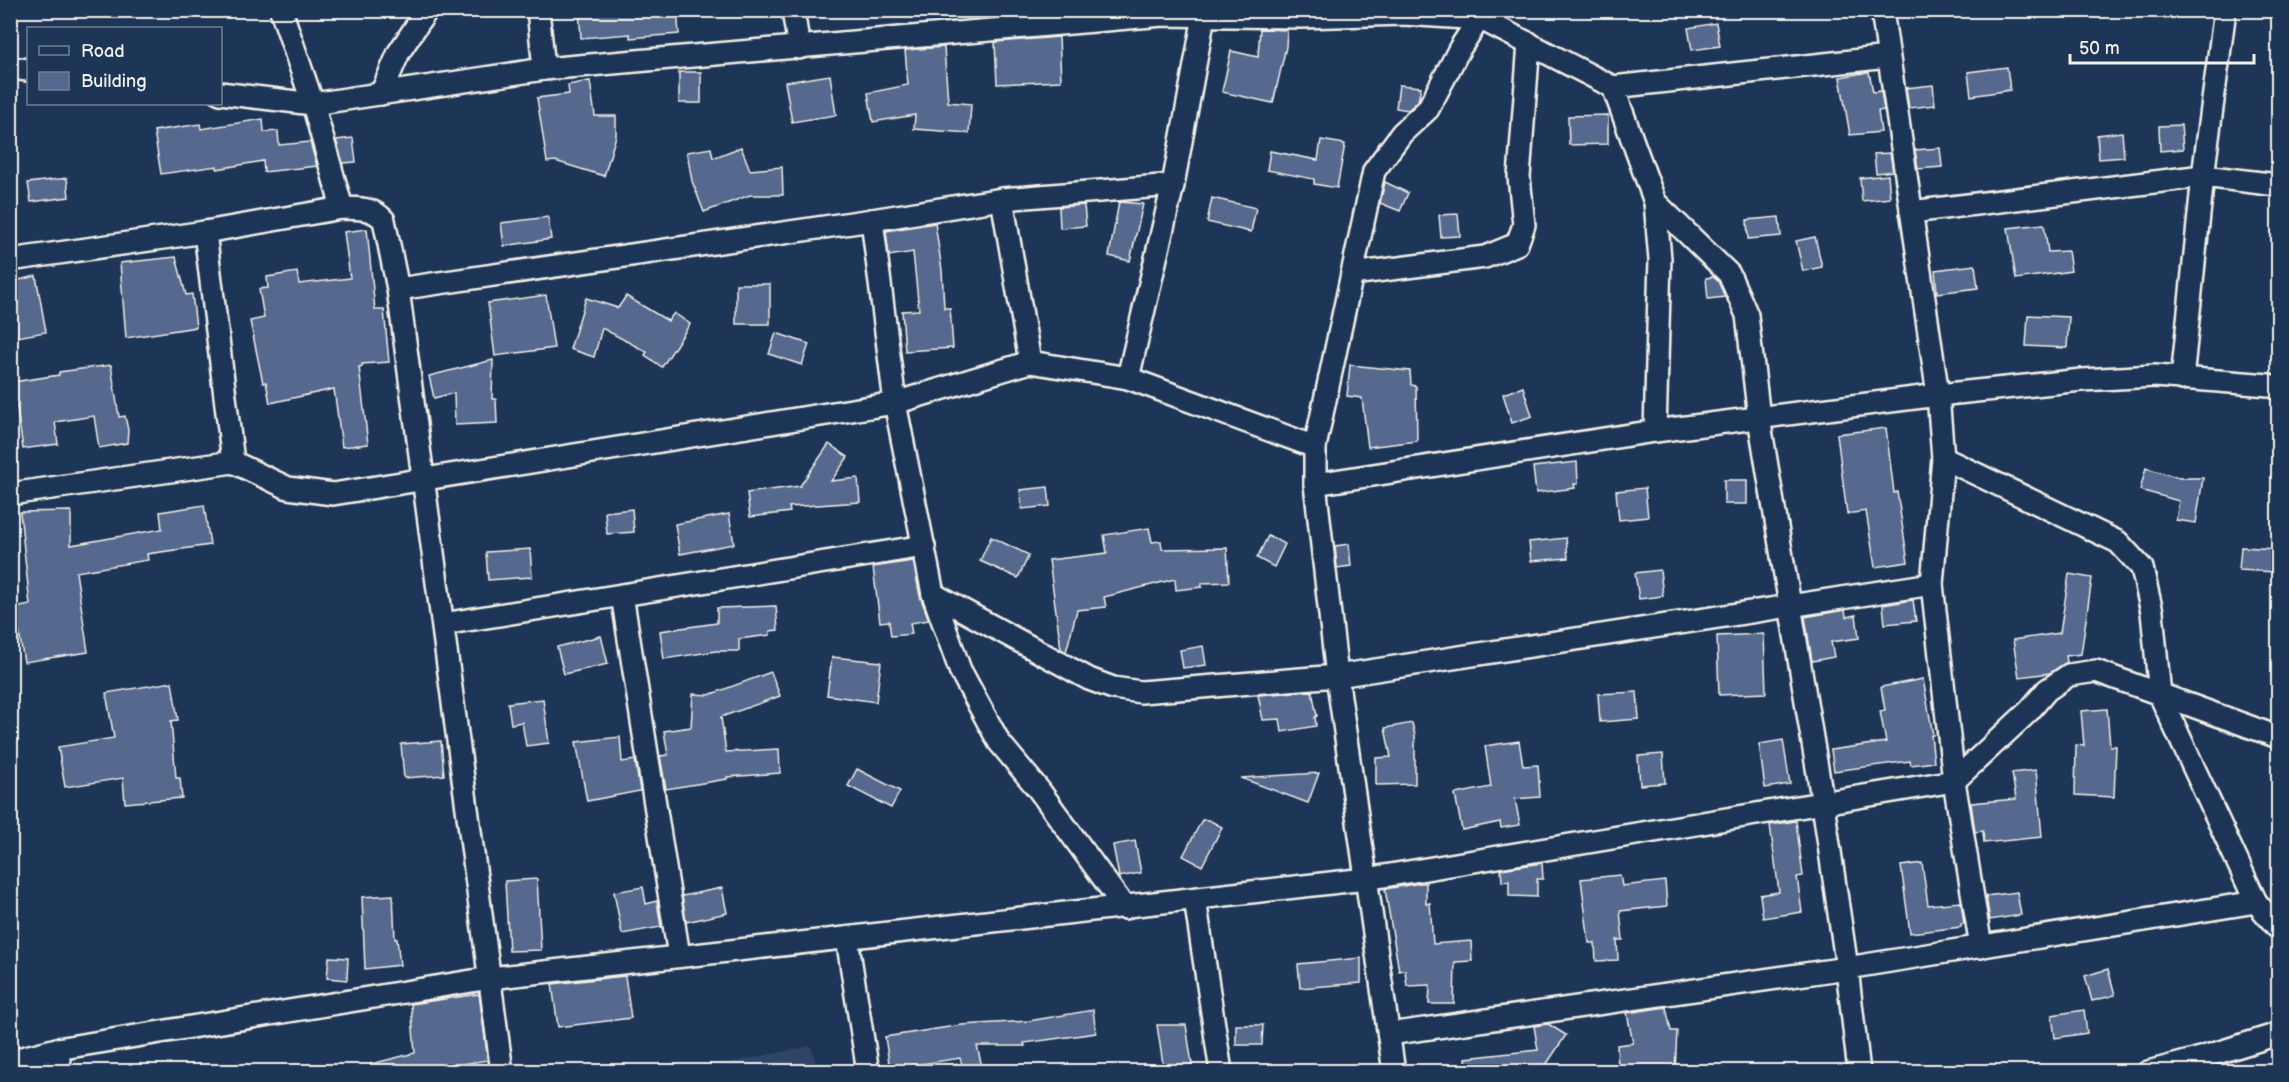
<svg xmlns="http://www.w3.org/2000/svg" width="2289" height="1082" font-family="'Balsamiq Sans',sans-serif">
	<style>
		.built { fill: #2e4468 }
		.building { fill: #54678e; stroke: #f4f1e8; stroke-width: 1.5 }
		.lines { fill: none; stroke-linecap: round; stroke-linejoin: round }
		.minor-casing { stroke: #f4f1e8; stroke-width: 26 }
		.minor { stroke: #1d3557; stroke-width: 21 }
	</style>
	<rect width="100%" height="100%" fill="#1d3557"/>
	<filter id="ink" filterUnits="userSpaceOnUse"><feTurbulence type="fractalNoise" baseFrequency=".0167" numOctaves="2"/><feDisplacementMap in="SourceGraphic" scale="12" xChannelSelector="R" yChannelSelector="G"/><feConvolveMatrix kernelMatrix="1 2 1 2 8 2 1 2 1" color-interpolation-filters="sRGB"/></filter>
	<g filter="url(#ink)">
		<polygon class="built" points="811,1046 818,1071 688,1071"/>
		<g class="building">
			<polygon points="579,10 677,10 679,34 630,38 630,34 581,38"/>
			<polygon points="1716,23 1720,46 1692,50 1688,28"/>
			<polygon points="1260,29 1287,30 1286,47 1273,103 1222,92 1231,51 1258,57"/>
			<polygon points="1059,37 1061,81 997,84 995,42"/>
			<polygon points="944,47 948,102 971,104 969,133 914,129 915,115 873,122 868,93 908,85 905,50"/>
			<polygon points="2007,67 2010,90 1971,96 1968,72"/>
			<rect x="679" y="72" width="22" height="31"/>
			<polygon points="1869,72 1873,92 1881,91 1884,110 1878,111 1881,132 1850,135 1840,77"/>
			<polygon points="830,75 836,115 792,122 785,82"/>
			<polygon points="590,81 595,116 616,116 616,136 604,176 555,161 547,162 537,98 569,94 568,85"/>
			<polygon points="1399,85 1421,87 1418,101 1408,110 1396,108"/>
			<polygon points="1933,85 1935,105 1909,108 1906,88"/>
			<polygon points="1608,115 1608,144 1569,145 1568,116"/>
			<polygon points="263,119 264,132 278,131 279,145 310,142 317,166 264,172 263,161 217,169 217,166 161,174 154,131 200,124 201,129"/>
			<polygon points="2181,125 2183,149 2160,151 2159,126"/>
			<polygon points="2122,132 2124,157 2099,159 2097,135"/>
			<polygon points="353,138 356,162 343,163 336,140"/>
			<polygon points="1321,140 1345,144 1337,188 1314,184 1314,179 1267,170 1270,151 1318,160"/>
			<polygon points="741,147 750,170 782,167 783,195 750,195 704,212 692,181 687,152 711,148 713,158"/>
			<polygon points="1940,148 1942,167 1918,169 1915,150"/>
			<polygon points="1890,153 1893,171 1876,173 1874,154"/>
			<polygon points="1888,175 1890,198 1862,201 1860,178"/>
			<polygon points="67,178 69,197 31,202 28,183"/>
			<polygon points="1385,182 1408,193 1400,211 1380,203"/>
			<polygon points="1212,198 1256,208 1251,232 1207,222"/>
			<polygon points="1119,202 1143,204 1130,261 1109,256"/>
			<polygon points="1084,205 1086,226 1060,228 1059,207"/>
			<polygon points="1458,214 1460,236 1441,237 1439,215"/>
			<polygon points="548,217 551,239 504,246 501,223"/>
			<polygon points="1779,217 1781,236 1748,239 1747,220"/>
			<polygon points="935,223 942,270 944,308 950,308 953,348 905,351 902,311 919,310 913,252 889,256 886,231"/>
			<polygon points="2044,224 2048,252 2068,251 2071,271 2016,279 2008,228"/>
			<polygon points="367,229 375,310 384,310 389,362 362,364 362,367 359,367 368,444 342,447 334,389 270,403 266,382 263,383 250,321 264,318 259,289 268,288 267,277 297,272 299,284 350,278 344,232"/>
			<polygon points="1815,237 1822,267 1803,271 1796,241"/>
			<polygon points="176,257 186,295 192,294 196,327 126,338 120,263"/>
			<polygon points="1975,265 1978,288 1937,293 1935,270"/>
			<polygon points="36,276 46,332 17,337 13,312 10,313 10,282"/>
			<polygon points="1713,277 1718,281 1725,297 1708,299 1706,278"/>
			<rect x="736" y="284" width="34" height="40"/>
			<polygon points="546,295 554,348 495,356 488,303"/>
			<polygon points="626,296 668,321 674,313 690,324 662,367 645,355 647,352 602,328 594,357 570,349 586,298 618,308"/>
			<polygon points="2028,315 2069,317 2067,348 2026,346"/>
			<polygon points="776,333 809,344 802,365 769,354"/>
			<polygon points="493,360 492,399 496,399 497,423 455,425 454,393 434,398 429,376"/>
			<polygon points="111,365 119,417 125,416 128,430 127,443 99,448 94,416 55,422 58,444 23,449 13,382 59,375 59,372"/>
			<polygon points="1350,365 1410,371 1411,385 1416,386 1417,441 1368,447 1362,398 1347,396"/>
			<polygon points="1523,387 1532,416 1512,423 1503,394"/>
			<polygon points="1886,428 1894,493 1897,492 1908,562 1875,567 1866,511 1847,514 1837,434"/>
			<polygon points="829,444 848,457 831,481 858,478 860,502 789,507 790,512 750,517 747,493 800,486"/>
			<polygon points="1577,462 1578,484 1574,484 1575,488 1536,493 1533,467"/>
			<polygon points="2146,468 2180,478 2203,478 2196,523 2176,520 2179,501 2140,490"/>
			<rect x="1724" y="480" width="23" height="24"/>
			<polygon points="1048,487 1050,506 1022,509 1020,490"/>
			<polygon points="1645,488 1648,517 1619,520 1616,491"/>
			<polygon points="204,505 210,545 147,554 148,560 76,572 88,652 24,662 15,608 30,605 20,512 71,511 71,545 162,529 160,512"/>
			<polygon points="632,509 634,532 607,534 605,512"/>
			<polygon points="729,514 734,544 680,554 675,524"/>
			<polygon points="1149,528 1152,542 1161,541 1162,549 1227,548 1229,582 1202,583 1202,587 1176,590 1175,579 1104,597 1106,607 1077,610 1066,652 1061,649 1049,560 1107,553 1104,535"/>
			<polygon points="1268,536 1285,544 1274,567 1257,558"/>
			<polygon points="991,537 1029,555 1018,578 980,561"/>
			<polygon points="1566,538 1568,558 1531,561 1529,542"/>
			<polygon points="1349,544 1351,566 1337,568 1335,546"/>
			<polygon points="2241,547 2277,549 2276,572 2239,570"/>
			<polygon points="530,549 532,577 488,580 486,552"/>
			<polygon points="913,561 920,596 929,620 910,623 912,634 891,636 889,621 880,622 873,567"/>
			<polygon points="1660,570 1663,596 1639,599 1635,573"/>
			<polygon points="2069,574 2092,578 2081,654 2066,656 2067,662 2050,673 2019,677 2013,640 2060,633"/>
			<polygon points="1913,600 1916,621 1885,624 1883,605"/>
			<polygon points="776,606 778,630 770,631 770,635 739,639 739,651 716,651 664,659 660,631 717,623 717,608"/>
			<polygon points="1845,610 1846,617 1856,615 1859,638 1831,642 1834,657 1812,661 1805,617"/>
			<polygon points="1764,634 1766,693 1719,695 1717,636"/>
			<polygon points="601,636 608,664 564,674 557,647"/>
			<polygon points="1203,646 1206,665 1183,668 1180,650"/>
			<polygon points="832,657 881,662 876,702 827,695"/>
			<polygon points="771,672 780,696 721,717 726,752 779,749 780,773 727,777 727,779 666,789 660,756 668,755 664,731 691,727 693,694 709,695"/>
			<polygon points="1923,679 1933,735 1931,735 1934,762 1911,765 1910,761 1834,771 1831,750 1886,742 1880,711 1885,710 1881,687"/>
			<polygon points="172,682 178,720 171,721 176,778 180,778 182,798 125,803 123,778 65,787 58,747 114,738 106,693"/>
			<polygon points="1312,691 1317,716 1315,717 1316,726 1282,732 1280,719 1263,720 1258,695"/>
			<polygon points="1637,692 1639,719 1600,722 1598,694"/>
			<polygon points="543,699 549,743 526,746 522,722 511,724 508,703"/>
			<polygon points="2107,709 2110,746 2116,746 2114,797 2075,795 2076,745 2084,746 2081,711"/>
			<polygon points="1412,723 1415,735 1415,784 1376,785 1376,758 1391,757 1385,728"/>
			<polygon points="620,737 622,762 635,760 640,791 587,801 576,742"/>
			<polygon points="1783,740 1790,784 1765,788 1759,744"/>
			<polygon points="441,741 444,775 404,778 401,744"/>
			<polygon points="1519,741 1523,766 1538,765 1540,797 1515,799 1520,825 1501,828 1500,822 1462,830 1455,794 1491,787 1485,746"/>
			<polygon points="1663,754 1665,783 1640,785 1638,756"/>
			<polygon points="857,769 900,791 891,808 848,786"/>
			<polygon points="2036,770 2042,837 1984,843 1983,831 1975,832 1971,803 2016,799 2012,773"/>
			<polygon points="1319,773 1308,803 1241,778"/>
			<polygon points="1202,820 1209,820 1222,827 1202,866 1183,856"/>
			<polygon points="1796,821 1803,876 1797,877 1802,912 1763,918 1760,895 1779,892 1770,825"/>
			<polygon points="1135,841 1141,873 1119,877 1113,845"/>
			<polygon points="1542,863 1543,879 1537,879 1537,897 1509,896 1509,881 1502,882 1501,869"/>
			<polygon points="1922,863 1928,905 1961,902 1964,924 1961,924 1961,927 1910,933 1901,866"/>
			<polygon points="1620,875 1622,886 1665,881 1667,906 1620,911 1623,940 1617,940 1618,960 1596,961 1595,943 1589,943 1581,879"/>
			<polygon points="537,879 541,950 509,951 505,881"/>
			<polygon points="1421,883 1426,883 1426,904 1430,903 1433,944 1471,941 1472,961 1455,962 1454,1004 1429,1004 1430,985 1407,986 1405,970 1399,971 1385,889"/>
			<polygon points="643,887 646,904 657,901 661,927 622,934 614,892"/>
			<polygon points="722,888 727,913 686,922 682,896"/>
			<polygon points="2017,892 2021,915 1990,920 1986,896"/>
			<polygon points="393,895 395,939 397,939 400,965 365,969 362,897"/>
			<polygon points="329,957 348,958 347,980 327,978"/>
			<polygon points="1361,958 1361,983 1300,988 1298,964"/>
			<polygon points="2108,969 2115,995 2092,1001 2085,976"/>
			<polygon points="625,976 631,1018 558,1027 552,984"/>
			<polygon points="479,994 488,1060 432,1069 432,1071 372,1071 371,1064 415,1053 411,1004"/>
			<polygon points="1666,1007 1671,1031 1677,1031 1675,1071 1618,1071 1617,1045 1633,1043 1627,1013"/>
			<polygon points="1093,1010 1096,1033 1024,1043 1025,1046 977,1046 983,1071 964,1071 960,1058 890,1069 885,1037 962,1025 1029,1021"/>
			<polygon points="2084,1010 2087,1033 2055,1038 2052,1015"/>
			<polygon points="1548,1024 1566,1035 1542,1071 1467,1071 1466,1058 1538,1050 1534,1026"/>
			<polygon points="1157,1025 1186,1025 1193,1071 1164,1071"/>
			<polygon points="1236,1025 1263,1025 1262,1045 1236,1045"/>
		</g>
		<g class="lines">
			<g class="minor-casing">
				<g id="minor">
					<polyline points="281,10 313,104 342,208"/>
					<polyline points="538,10 544,69"/>
					<polyline points="793,10 799,48"/>
					<polyline points="1882,10 1938,395 1943,458 1932,584 1954,781 1981,947"/>
					<polyline points="10,68 28,70"/>
					<polyline points="1613,87 1655,202 1660,259 1655,431"/>
					<polyline points="220,93 313,104 544,69 1163,15 1301,17 1404,14 1481,19 1613,87 1888,57"/>
					<polyline points="381,94 399,52 427,10"/>
					<polyline points="1002,199 1030,362"/>
					<polyline points="1655,202 1729,274 1747,315 1759,418 1823,804 1847,968 1859,1072"/>
					<polyline points="1911,212 2203,176 2278,185"/>
					<polyline points="872,220 895,403 933,594 960,670 999,742 1039,790 1125,908"/>
					<polyline points="205,232 233,462"/>
					<path d="M 10,260 L 205,232 L 342,208 C 359,209 372,207 384,220 L 398,289 L 872,220 L 1002,199 L 1173,185"/>
					<polyline points="1352,274 1485,257 1517,244 1524,225 1519,177 1529,43"/>
					<polyline points="398,289 502,1072"/>
					<polyline points="1128,378 1173,185 1204,16"/>
					<polyline points="2182,379 2203,176 2225,10"/>
					<polyline points="1943,458 2118,542 2142,568 2152,612 2160,695 2256,902 2278,928"/>
					<polyline points="1315,484 1655,431 1938,395 2082,380 2155,376 2269,385 2278,389"/>
					<polyline points="10,494 233,462 288,488 333,494 895,403 1030,362 1128,378 1315,447"/>
					<polyline points="933,594 1089,679 1113,688 1141,692 1337,676 1932,584"/>
					<polyline points="622,595 679,956"/>
					<polyline points="443,624 924,546"/>
					<polyline points="1195,899 1221,1072"/>
					<polyline points="847,938 868,1072"/>
					<polyline points="1389,1034 1847,968 2256,902"/>
					<polyline points="57,1049 61,1072"/>
					<polyline points="10,1061 57,1049 490,978 1366,879 1954,781 2029,711 2047,690 2069,675 2096,671 2278,737"/>
					<polyline points="1394,1072 1337,676 1315,484 1315,447 1374,171 1402,133 1428,109 1460,48 1485,10"/>
					<polyline points="2148,1072 2194,1060 2278,1034"/>
				</g>
			</g>
			<use href="#minor" class="minor"/>
		</g>
	</g>
	<rect width="2289" height="1082" fill="none" stroke="#1d3557" stroke-width="36"/>
	<rect x="18" y="18" width="2253" height="1046" fill="none" stroke="#f4f1e8" stroke-width="2" filter="url(#ink)"/>
	<rect x="27" y="27" width="195" height="78" fill="#1d3557" stroke="#738091" stroke-width="1.5"/>
	<rect x="39" y="46" width="30" height="9" fill="#1d3557" stroke="#738091" stroke-width="1.5"/>
	<text x="81" y="57" font-size="18" fill="#f4f1e8">Road</text>
	<rect x="39" y="72" width="30" height="18" fill="#54678e" stroke="#738091" stroke-width="1.5"/>
	<text x="81" y="87" font-size="18" fill="#f4f1e8">Building</text>
	<path d="M2070 54v9h184v-9" fill="none" stroke="#f4f1e8" stroke-width="3"/>
	<text x="2079" y="54" font-size="18" fill="#f4f1e8" stroke="#1d3557" stroke-width="4.5" paint-order="stroke">50 m</text>
</svg>
